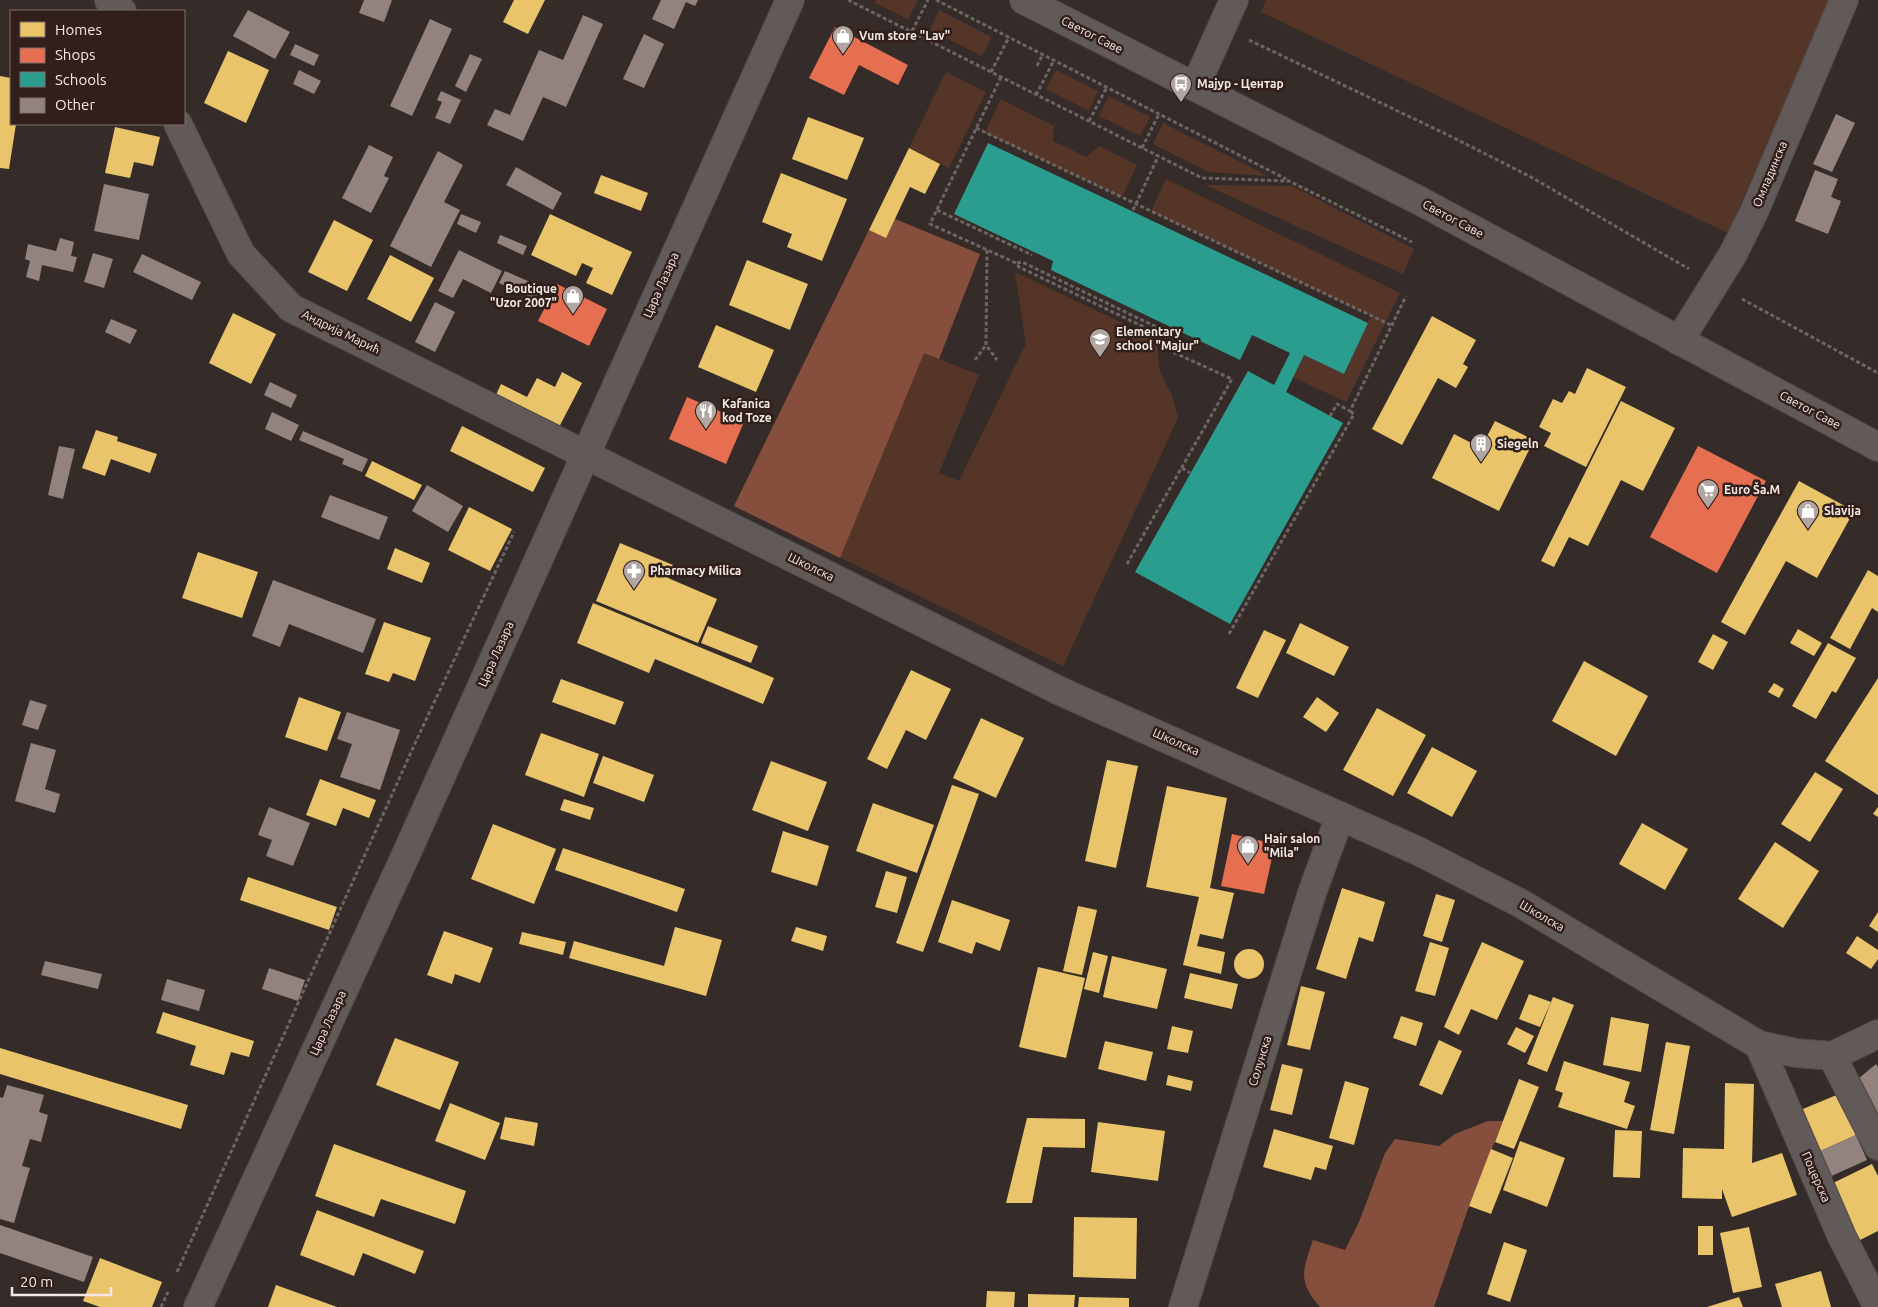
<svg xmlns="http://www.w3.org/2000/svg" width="1878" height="1307" font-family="Ubuntu,sans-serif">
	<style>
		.green { fill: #563529 }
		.forest { fill: #864f3d }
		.homes { fill: #e9c46a }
		.shops { fill: #e76f51 }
		.schools { fill: #2a9d8f }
		.building { fill: #92837f }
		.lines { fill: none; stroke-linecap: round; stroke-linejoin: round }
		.minor-casing { stroke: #4f4745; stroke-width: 30 }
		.path { stroke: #6c6563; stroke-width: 3; stroke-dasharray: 4 2.5; stroke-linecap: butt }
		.minor { stroke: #625a58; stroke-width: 28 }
		.labels { text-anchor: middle; stroke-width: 5; stroke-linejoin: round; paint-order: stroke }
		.street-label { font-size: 12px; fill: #f5e8e4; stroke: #301f1a }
		.poi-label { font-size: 12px; font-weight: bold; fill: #f5e8e4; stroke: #301f1a; text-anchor: start }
	</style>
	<rect width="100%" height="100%" fill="#352c29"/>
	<g class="green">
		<polygon points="876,0 918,0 908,19 875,3"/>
		<polygon points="1266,0 1830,0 1728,233 1261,12"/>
		<polygon points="939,10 991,37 982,56 930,30"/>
		<polygon points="1056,70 1098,91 1089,111 1046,89"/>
		<polygon points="946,72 986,92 949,168 909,148"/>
		<polygon points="1109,96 1150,117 1140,136 1099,116"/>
		<polygon points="1001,99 1054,126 1053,141 1086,157 1099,146 1137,165 1122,197 985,133"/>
		<polygon points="1163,123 1268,176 1209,172 1153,144"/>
		<polygon points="1166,179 1400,293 1346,402 1293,377 1304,355 1344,374 1371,316 1151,211"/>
		<polygon points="1205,185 1292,186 1414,249 1403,274"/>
		<polygon points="895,219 980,254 939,359 979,375 939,473 959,481 1026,344 1015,272 1156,339 1160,371 1172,396 1178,418 1063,666 734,506 869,230 886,237"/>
	</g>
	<g class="forest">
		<polygon points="895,219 980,254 939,359 924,353 840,558 734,506 869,230 886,237"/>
		<path d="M 1488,1121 L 1503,1121 L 1469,1206 L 1434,1307 L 1320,1307 C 1297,1281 1303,1270 1313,1240 L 1345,1250 L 1359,1222 L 1385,1153 L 1395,1139 L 1439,1146 L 1455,1134 Z"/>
	</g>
	<g class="homes">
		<polygon points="514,0 545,0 528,34 503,22"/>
		<polygon points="228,51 269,70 246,123 204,103"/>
		<polygon points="0,76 11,78 11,124 16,124 9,169 0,168"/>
		<polygon points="808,117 864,138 847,180 792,159"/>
		<polygon points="115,127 160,137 153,166 134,162 130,178 105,173"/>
		<polygon points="909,148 940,164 925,194 910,187 886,238 869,230"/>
		<polygon points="781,173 847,199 822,261 787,247 792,234 762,222"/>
		<polygon points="601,175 648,193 641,211 594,193"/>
		<polygon points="550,214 632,252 612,295 586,283 593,268 582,263 576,276 531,255"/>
		<polygon points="334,220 373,240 347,291 308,272"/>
		<polygon points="390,255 434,278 411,322 367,299"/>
		<polygon points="747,260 808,284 790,330 729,305"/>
		<polygon points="233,313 276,334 251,384 209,363"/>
		<polygon points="1432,316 1476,340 1463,364 1468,367 1456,388 1438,378 1402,445 1372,429"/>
		<polygon points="716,325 774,350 756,392 698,367"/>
		<polygon points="1587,368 1626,387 1586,467 1544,446 1551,433 1539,427 1553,399 1562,403 1569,391 1575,394"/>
		<polygon points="562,372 582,383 557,431 494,399 501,384 527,397 537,378 555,387"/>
		<polygon points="1621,401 1675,428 1643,491 1621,480 1588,546 1569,537 1554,567 1541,561"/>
		<polygon points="1495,421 1534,440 1499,511 1432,478 1454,434 1481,448"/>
		<polygon points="462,426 545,468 533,492 450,451"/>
		<polygon points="96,430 118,437 117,441 157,454 150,473 111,459 105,476 82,468"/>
		<polygon points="372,461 422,485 414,500 365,476"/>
		<polygon points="1799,481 1854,511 1817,578 1786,561 1745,635 1721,622"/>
		<polygon points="469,507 512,529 490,571 448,550"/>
		<polygon points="620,543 673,565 668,578 717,599 698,643 596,601"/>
		<polygon points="395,548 430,563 422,583 387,569"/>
		<polygon points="198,552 258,572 242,618 182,598"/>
		<polygon points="1868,570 1878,576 1878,612 1872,608 1850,649 1830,638"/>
		<polygon points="593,603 774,678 763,704 655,659 649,673 577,643"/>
		<polygon points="384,622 431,638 415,681 393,673 389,682 365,674"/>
		<polygon points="1300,623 1349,647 1334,676 1286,653"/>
		<polygon points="708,626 758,646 751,663 701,643"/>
		<polygon points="1798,629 1822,643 1814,656 1790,643"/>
		<polygon points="1264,630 1286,640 1258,698 1236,688"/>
		<polygon points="1713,634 1728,642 1713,670 1698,662"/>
		<polygon points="1828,643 1856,658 1836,693 1832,691 1816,719 1792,706"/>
		<polygon points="1584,661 1648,696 1616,756 1552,721"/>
		<polygon points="911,670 951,689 926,740 906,730 887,769 867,759"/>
		<polygon points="1878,678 1878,795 1825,761"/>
		<polygon points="561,679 624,702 615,725 552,702"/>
		<polygon points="1774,683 1784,689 1779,698 1768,692"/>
		<polygon points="299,697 341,712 327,751 285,737"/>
		<polygon points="1317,697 1339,713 1326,732 1303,717"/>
		<polygon points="1377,708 1426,735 1393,796 1343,770"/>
		<polygon points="981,718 1024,738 996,798 953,778"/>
		<polygon points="541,733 599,754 584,797 525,775"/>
		<polygon points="1432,747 1477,771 1452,817 1407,793"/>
		<polygon points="603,756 654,775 644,802 593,783"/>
		<polygon points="1107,760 1138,766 1116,868 1085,861"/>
		<polygon points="771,761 827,782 808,831 752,810"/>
		<polygon points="1815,772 1843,789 1810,842 1781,824"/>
		<polygon points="320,779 376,800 369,818 343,808 336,826 306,815"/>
		<polygon points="952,785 979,794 923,952 896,943"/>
		<polygon points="1167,786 1227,798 1210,888 1234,893 1223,939 1200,934 1197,946 1225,952 1221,974 1183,965 1199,897 1146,887"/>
		<polygon points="564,799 594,808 590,820 560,810"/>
		<polygon points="873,803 934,825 917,873 856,851"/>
		<polygon points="1878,807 1878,817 1873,814"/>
		<polygon points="1642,823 1688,849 1665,890 1619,864"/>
		<polygon points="493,824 556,849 534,904 471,879"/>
		<polygon points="783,831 829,846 817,886 771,872"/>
		<polygon points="1775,842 1819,871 1783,928 1738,899"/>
		<polygon points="563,848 685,889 677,912 555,870"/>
		<polygon points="886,871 907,877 897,913 875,907"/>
		<polygon points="248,877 337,907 329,930 240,900"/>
		<polygon points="1342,888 1385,902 1373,942 1359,937 1346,979 1316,969"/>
		<polygon points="1436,894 1455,900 1442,942 1423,936"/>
		<polygon points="952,900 1010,920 1000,951 976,942 972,954 938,942"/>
		<polygon points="1078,906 1097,910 1082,975 1063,971"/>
		<polygon points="1878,912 1878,932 1869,926"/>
		<polygon points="675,927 722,940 706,996 569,958 574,941 664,966"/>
		<polygon points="796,927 827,936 823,951 791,941"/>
		<polygon points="444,931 493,948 480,983 455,974 452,984 427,975"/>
		<polygon points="522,932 566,942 563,955 519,944"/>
		<polygon points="1857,936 1878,950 1878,959 1871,969 1846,953"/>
		<polygon points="1430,942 1449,948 1435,996 1415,991"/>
		<polygon points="1482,942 1524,961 1497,1020 1471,1009 1459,1035 1444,1027"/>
		<circle cx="1249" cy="964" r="15"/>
		<polygon points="1093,952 1108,956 1099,993 1084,989"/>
		<polygon points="1112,956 1167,969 1157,1009 1103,997"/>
		<polygon points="1038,967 1085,978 1066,1058 1019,1047"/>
		<polygon points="1190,973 1238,984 1232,1009 1184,998"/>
		<polygon points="1301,986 1325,992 1310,1050 1287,1045"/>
		<polygon points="1529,994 1551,1002 1540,1027 1519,1019"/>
		<polygon points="1553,997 1574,1005 1547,1072 1527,1064"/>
		<polygon points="163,1012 254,1041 249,1057 231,1052 224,1075 190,1065 196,1046 156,1033"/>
		<polygon points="1401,1016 1423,1023 1416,1046 1393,1038"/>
		<polygon points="1611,1017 1649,1024 1641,1072 1603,1065"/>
		<polygon points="1172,1026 1193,1031 1188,1053 1167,1049"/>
		<polygon points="1516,1027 1534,1036 1525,1053 1507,1044"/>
		<polygon points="395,1038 459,1062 440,1110 376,1085"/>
		<polygon points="1439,1040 1462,1051 1442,1095 1419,1085"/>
		<polygon points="1105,1041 1153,1052 1146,1081 1098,1069"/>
		<polygon points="1666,1042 1690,1046 1674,1134 1650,1130"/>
		<polygon points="0,1048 188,1105 181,1129 0,1074"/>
		<polygon points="1564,1061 1630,1082 1624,1102 1635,1106 1627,1129 1558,1107 1563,1093 1555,1090"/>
		<polygon points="1282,1064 1303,1069 1292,1115 1270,1110"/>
		<polygon points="1168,1075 1193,1081 1191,1091 1166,1085"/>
		<polygon points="1519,1079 1539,1087 1514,1149 1495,1142"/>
		<polygon points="1345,1081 1369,1088 1354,1145 1329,1138"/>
		<polygon points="1725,1083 1754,1084 1752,1163 1782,1153 1797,1195 1732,1217 1722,1189 1722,1199 1682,1198 1683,1148 1724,1149"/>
		<polygon points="1839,1094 1856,1135 1816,1153 1798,1111"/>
		<polygon points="450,1103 500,1123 485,1160 435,1141"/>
		<polygon points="505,1117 538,1123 534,1146 500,1139"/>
		<polygon points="1027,1118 1085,1119 1085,1148 1043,1147 1032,1203 1006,1203"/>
		<polygon points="1098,1122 1165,1131 1158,1181 1091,1172"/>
		<polygon points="1274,1129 1333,1146 1326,1170 1315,1167 1311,1180 1263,1167"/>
		<polygon points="1615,1130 1642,1131 1640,1178 1613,1177"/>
		<polygon points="1520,1141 1565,1158 1547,1207 1503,1190"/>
		<polygon points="334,1144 466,1191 455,1224 381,1199 374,1217 315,1196"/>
		<polygon points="1491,1149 1513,1158 1491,1214 1469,1206"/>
		<polygon points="1872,1164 1878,1176 1878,1231 1856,1242 1829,1185"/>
		<polygon points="317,1210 424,1251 415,1274 363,1253 354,1276 300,1255"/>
		<polygon points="1074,1217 1137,1218 1136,1279 1073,1277"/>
		<rect x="1698" y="1226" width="15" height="29"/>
		<polygon points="1749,1227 1762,1287 1733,1293 1720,1233"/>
		<polygon points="1504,1242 1527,1250 1510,1302 1487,1294"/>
		<polygon points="100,1258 162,1282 152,1307 100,1307 83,1301"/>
		<polygon points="1821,1271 1831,1307 1782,1307 1775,1284"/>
		<polygon points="276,1285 337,1307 268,1307"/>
		<polygon points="987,1291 1015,1292 1014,1307 986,1307"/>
		<polygon points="1028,1294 1075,1295 1074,1307 1028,1307"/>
		<polygon points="1079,1297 1129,1298 1129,1307 1078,1307"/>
		<polygon points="1739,1297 1743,1307 1707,1307"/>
	</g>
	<g class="shops">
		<polygon points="835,27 908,65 898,85 859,65 844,95 809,78"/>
		<polygon points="557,284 607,309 589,346 538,321"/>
		<polygon points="687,397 744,422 726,464 669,439"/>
		<polygon points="1698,446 1766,481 1717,573 1650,537"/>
		<polygon points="1232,834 1275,844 1264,894 1221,886"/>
	</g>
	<polygon class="schools" points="988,143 1368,323 1344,374 1304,355 1286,392 1343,423 1230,624 1135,572 1248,371 1274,385 1290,353 1252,335 1240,360 1051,270 1053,261 954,214"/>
	<g class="building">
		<polygon points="364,0 392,0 384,22 359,13"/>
		<polygon points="661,0 698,0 695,6 686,2 674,29 652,19"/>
		<polygon points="248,10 290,32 275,59 233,36"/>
		<polygon points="583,15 603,24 566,107 543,97 523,141 487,125 495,109 510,115 539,50 563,60"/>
		<polygon points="430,19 452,29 412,116 390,106"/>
		<polygon points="644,34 664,44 644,88 623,79"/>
		<polygon points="295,44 319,55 314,66 290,55"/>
		<polygon points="470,54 482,59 466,92 455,86"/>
		<polygon points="299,70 321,81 314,94 293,84"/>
		<polygon points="441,91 461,100 450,124 435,118 442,102 437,100"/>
		<polygon points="1836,114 1855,123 1832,172 1813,164"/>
		<polygon points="369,145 393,157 384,176 389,178 371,213 342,198"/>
		<polygon points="438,151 463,165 444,202 460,210 431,267 390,246"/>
		<polygon points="516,167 562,193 553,210 506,185"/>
		<polygon points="1815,170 1838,179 1831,197 1841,201 1828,234 1795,221"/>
		<polygon points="104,184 149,194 139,240 94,231"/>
		<polygon points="461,214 481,222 476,233 457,224"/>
		<polygon points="500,235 527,246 523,255 497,243"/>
		<polygon points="60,238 74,242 71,256 77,257 73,272 42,265 39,281 26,277 30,261 25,259 28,244 56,251"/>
		<polygon points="459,250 502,271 491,293 463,279 453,298 438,291"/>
		<polygon points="93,253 113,259 104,288 84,282"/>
		<polygon points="142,254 201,282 192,300 133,272"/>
		<polygon points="505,271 541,287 535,299 499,283"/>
		<polygon points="435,302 455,312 435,352 415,342"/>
		<polygon points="111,319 137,330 130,344 105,332"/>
		<polygon points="270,382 297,395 291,408 264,395"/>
		<polygon points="272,412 299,425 291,441 265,429"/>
		<polygon points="303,431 368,459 362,472 342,464 344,459 299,440"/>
		<polygon points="59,446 75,449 63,499 48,495"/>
		<polygon points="427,485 463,506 448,532 412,511"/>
		<polygon points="330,495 388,517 379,540 321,517"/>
		<polygon points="273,580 376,619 363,653 289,624 280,647 252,636"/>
		<polygon points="30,700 47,705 38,730 22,725"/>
		<polygon points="347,712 400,730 380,790 340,777 352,744 337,739"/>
		<polygon points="31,743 56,750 45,789 60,794 55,813 15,801"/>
		<polygon points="269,807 310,823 293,866 266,856 272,840 258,835"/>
		<polygon points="45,961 102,974 98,989 41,975"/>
		<polygon points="269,968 305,980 298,1001 262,989"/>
		<polygon points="167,979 205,990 199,1011 161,1000"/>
		<polygon points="1876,1064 1878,1067 1878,1114 1852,1084"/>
		<polygon points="7,1085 44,1095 39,1112 48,1115 41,1142 30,1139 22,1166 30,1168 14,1223 0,1219 0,1097 3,1098"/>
		<polygon points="1856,1135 1867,1160 1827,1178 1816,1153"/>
		<polygon points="0,1225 93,1257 84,1282 0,1253"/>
	</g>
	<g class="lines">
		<g class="minor-casing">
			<g id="minor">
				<polyline points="109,0 122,11"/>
				<polyline points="1024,0 1420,201 1878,447"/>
				<polyline points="1195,87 1234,0"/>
				<polyline points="178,124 241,254 291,308 1062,692 1418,851 1520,903 1759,1045 1796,1053 1832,1056 1878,1034"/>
				<polyline points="1679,341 1733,254 1754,212 1844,0"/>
				<polyline points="1759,1045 1842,1237 1878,1307"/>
				<polyline points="1832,1056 1878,1146"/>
				<polyline points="198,1307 408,850 790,0"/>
				<polyline points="1183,1307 1312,893 1340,816"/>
			</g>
		</g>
		<g class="path">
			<polyline points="848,0 1202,178 1289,181 1412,242"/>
			<polyline points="936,0 1286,179"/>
			<polyline points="912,31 928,0"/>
			<polyline points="1249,40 1448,135 1531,177 1689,269"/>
			<polyline points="1037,66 1043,54"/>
			<polyline points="991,72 1009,37"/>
			<polyline points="1001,77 930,224 1016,263 1019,267 1171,340"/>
			<polyline points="1036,95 1054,60"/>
			<polyline points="1089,121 1107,87"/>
			<polyline points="976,128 1391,325"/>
			<polyline points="1142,148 1159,114"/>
			<polyline points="937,210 1032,255"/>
			<polyline points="1133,210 1158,157"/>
			<polyline points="987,250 986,345 997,360"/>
			<polyline points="1017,263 1022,262 1173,335"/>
			<polyline points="1742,299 1878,373"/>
			<polyline points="975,360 986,345"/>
			<polyline points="1330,416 1337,404 1350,411 1406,296"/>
			<polyline points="1182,468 1190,473"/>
			<polyline points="1127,564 1232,379 1166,349 1176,330"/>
			<polyline points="1229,634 1354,414 1350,411"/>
			<polyline points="177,1272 417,739 514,532"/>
			<polyline points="161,1307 168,1292"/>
		</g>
		<use href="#minor" class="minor"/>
	</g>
	<defs>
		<g id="shop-pin" transform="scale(1.125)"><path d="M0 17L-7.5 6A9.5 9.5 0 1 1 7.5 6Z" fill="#b2a6a3" stroke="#301f1a"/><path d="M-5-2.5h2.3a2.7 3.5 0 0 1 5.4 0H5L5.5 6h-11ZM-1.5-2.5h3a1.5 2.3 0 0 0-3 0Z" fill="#fff"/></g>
		<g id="bus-pin" transform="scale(1.125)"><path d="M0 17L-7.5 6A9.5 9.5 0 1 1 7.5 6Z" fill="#b2a6a3" stroke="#301f1a"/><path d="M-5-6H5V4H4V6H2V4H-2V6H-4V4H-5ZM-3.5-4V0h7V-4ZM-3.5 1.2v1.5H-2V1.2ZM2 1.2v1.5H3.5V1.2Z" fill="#fff"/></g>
		<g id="school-pin" transform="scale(1.125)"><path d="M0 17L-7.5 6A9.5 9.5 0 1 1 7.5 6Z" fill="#b2a6a3" stroke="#301f1a"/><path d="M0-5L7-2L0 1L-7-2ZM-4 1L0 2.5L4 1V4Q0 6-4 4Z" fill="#fff"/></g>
		<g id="restaurant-pin" transform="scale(1.125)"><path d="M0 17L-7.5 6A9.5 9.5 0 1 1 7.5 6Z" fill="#b2a6a3" stroke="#301f1a"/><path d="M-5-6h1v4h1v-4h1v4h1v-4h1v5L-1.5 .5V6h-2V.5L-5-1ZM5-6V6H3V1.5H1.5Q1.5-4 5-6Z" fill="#fff"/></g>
		<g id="building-pin" transform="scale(1.125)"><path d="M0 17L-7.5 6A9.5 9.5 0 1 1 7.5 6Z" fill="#b2a6a3" stroke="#301f1a"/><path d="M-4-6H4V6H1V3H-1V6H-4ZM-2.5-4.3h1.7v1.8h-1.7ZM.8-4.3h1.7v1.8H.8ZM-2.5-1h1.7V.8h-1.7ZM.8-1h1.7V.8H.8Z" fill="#fff"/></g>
		<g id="supermarket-pin" transform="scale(1.125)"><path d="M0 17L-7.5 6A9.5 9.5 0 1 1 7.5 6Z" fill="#b2a6a3" stroke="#301f1a"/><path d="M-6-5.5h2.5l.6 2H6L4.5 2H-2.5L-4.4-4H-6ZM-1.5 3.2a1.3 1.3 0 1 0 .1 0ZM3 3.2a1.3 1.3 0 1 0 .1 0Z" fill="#fff"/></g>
		<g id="pharmacy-pin" transform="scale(1.125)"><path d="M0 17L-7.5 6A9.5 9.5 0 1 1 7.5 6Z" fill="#b2a6a3" stroke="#301f1a"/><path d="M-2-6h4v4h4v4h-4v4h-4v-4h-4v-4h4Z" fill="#fff"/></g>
	</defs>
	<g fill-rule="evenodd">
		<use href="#shop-pin" x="843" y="36"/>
		<use href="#bus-pin" x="1181" y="84"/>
		<use href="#shop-pin" x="573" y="296"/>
		<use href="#school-pin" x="1100" y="339"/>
		<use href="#restaurant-pin" x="706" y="411"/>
		<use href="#building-pin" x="1481" y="444"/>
		<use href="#supermarket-pin" x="1708" y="490"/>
		<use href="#shop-pin" x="1808" y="511"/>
		<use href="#pharmacy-pin" x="634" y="571"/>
		<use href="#shop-pin" x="1248" y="846"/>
	</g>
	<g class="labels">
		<g class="street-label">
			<text transform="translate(1092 35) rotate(27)" y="4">Светог Саве</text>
			<text transform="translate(1770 174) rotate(-67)" y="4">Омладинска</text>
			<text transform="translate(1453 219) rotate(28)" y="4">Светог Саве</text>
			<text transform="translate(661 285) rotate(-66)" y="4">Цара Лазара</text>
			<text transform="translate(341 332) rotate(26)" y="4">Андрија Марић</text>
			<text transform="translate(1810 410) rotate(28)" y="4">Светог Саве</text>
			<text transform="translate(811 567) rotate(26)" y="4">Школска</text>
			<text transform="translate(496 654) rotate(-66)" y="4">Цара Лазара</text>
			<text transform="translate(1176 742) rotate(24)" y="4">Школска</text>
			<text transform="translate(1542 916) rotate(30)" y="4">Школска</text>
			<text transform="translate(328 1023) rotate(-65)" y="4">Цара Лазара</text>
			<text transform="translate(1260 1061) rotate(-73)" y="4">Солунска</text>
			<text transform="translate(1816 1177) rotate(66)" y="4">Поцерска</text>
		</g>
		<g class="poi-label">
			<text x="859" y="40">Vum store "Lav"</text>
			<text x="1197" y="88">Мајур - Центар</text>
			<text x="557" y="293" text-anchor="end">Boutique<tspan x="557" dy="14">"Uzor 2007"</tspan></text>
			<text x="1116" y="336">Elementary<tspan x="1116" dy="14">school "Majur"</tspan></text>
			<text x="722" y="408">Kafanica<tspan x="722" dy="14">kod Toze</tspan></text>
			<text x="1497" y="448">Siegeln</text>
			<text x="1724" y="494">Euro Ša.M</text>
			<text x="1824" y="515">Slavija</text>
			<text x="650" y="575">Pharmacy Milica</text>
			<text x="1264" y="843">Hair salon<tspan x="1264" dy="14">"Mila"</tspan></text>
		</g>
	</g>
	<rect x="10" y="10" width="175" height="115" fill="#301f1a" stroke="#7f6f6b"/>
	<rect x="20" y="22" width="25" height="15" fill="#e9c46a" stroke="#7f6f6b"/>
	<text x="55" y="35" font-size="15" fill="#f5e8e4">Homes</text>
	<rect x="20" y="48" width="25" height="15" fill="#e76f51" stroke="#7f6f6b"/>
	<text x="55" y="60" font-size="15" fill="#f5e8e4">Shops</text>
	<rect x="20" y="72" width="25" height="15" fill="#2a9d8f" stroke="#7f6f6b"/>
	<text x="55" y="85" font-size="15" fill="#f5e8e4">Schools</text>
	<rect x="20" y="98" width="25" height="15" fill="#92837f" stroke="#7f6f6b"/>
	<text x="55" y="110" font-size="15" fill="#f5e8e4">Other</text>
	<path d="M12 1287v8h99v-8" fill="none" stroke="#f5e8e4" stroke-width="2.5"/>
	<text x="20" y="1287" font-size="15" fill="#f5e8e4" stroke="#301f1a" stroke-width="4" paint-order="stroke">20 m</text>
</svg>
